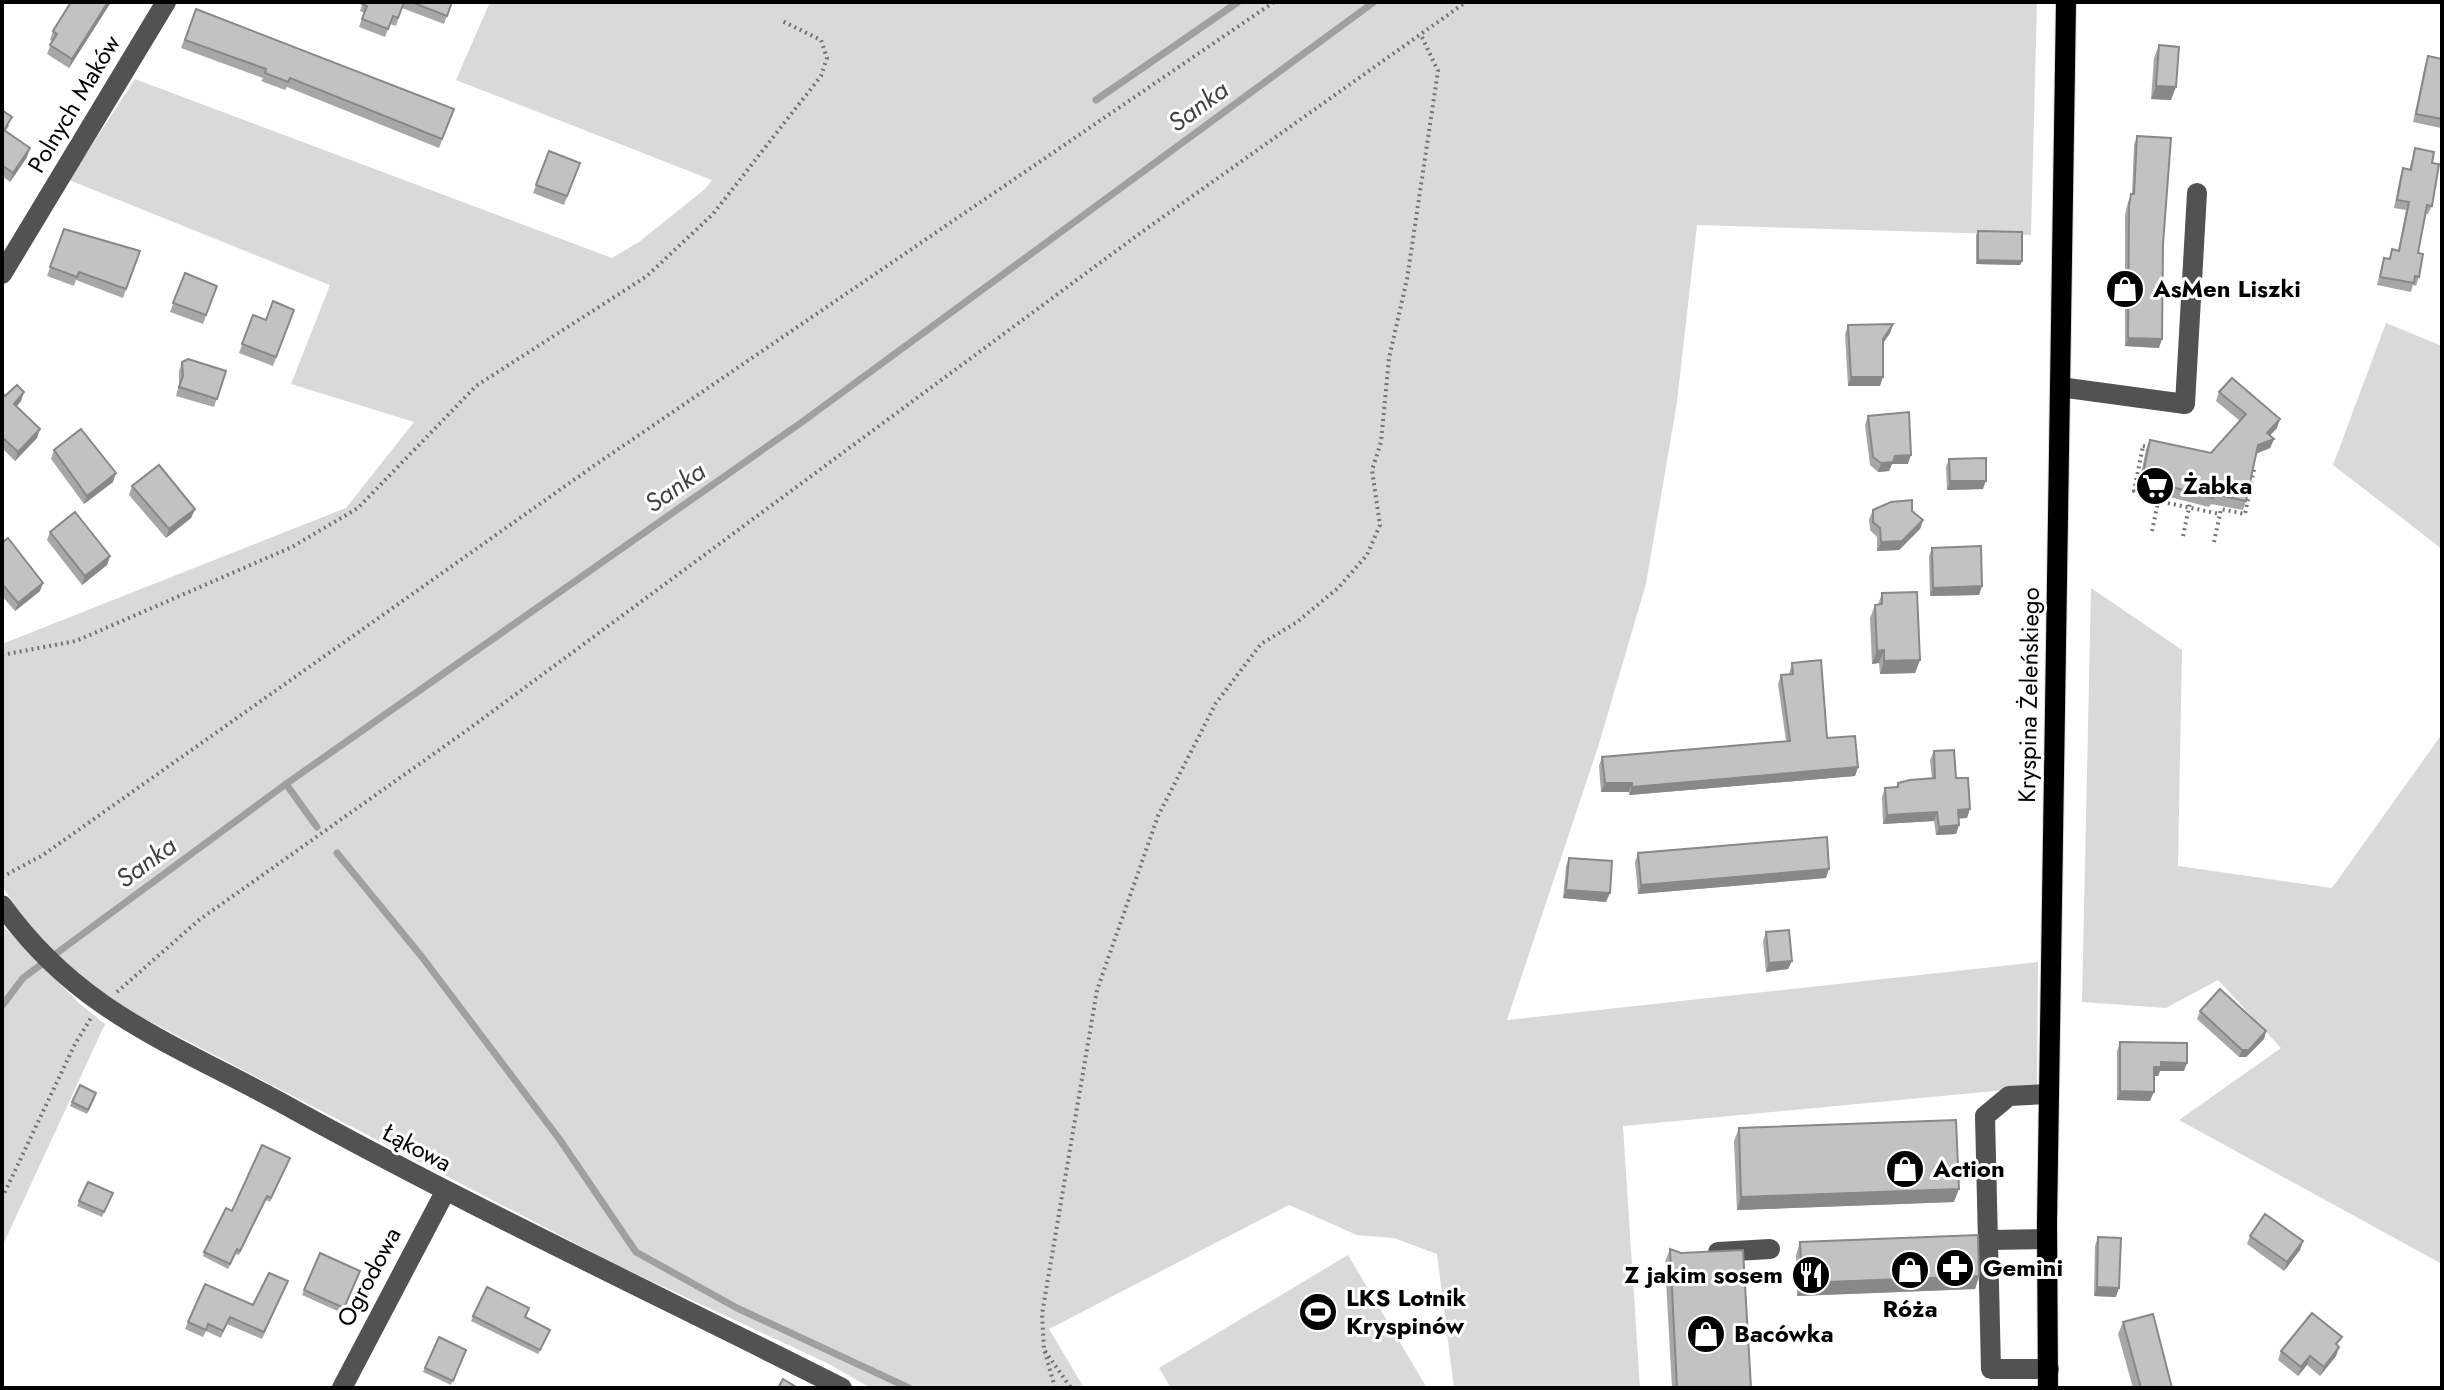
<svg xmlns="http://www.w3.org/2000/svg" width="2444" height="1390" font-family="Jost,sans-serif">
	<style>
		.green { fill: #d9d9d9 }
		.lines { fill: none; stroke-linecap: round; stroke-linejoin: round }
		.stream { stroke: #a0a0a0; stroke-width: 7 }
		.major-casing { stroke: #dbdbdb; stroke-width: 22 }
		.path { stroke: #747474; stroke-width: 4; stroke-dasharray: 2 4; stroke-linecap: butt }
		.minor { stroke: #525252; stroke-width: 20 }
		.major { stroke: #000; stroke-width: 20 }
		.wall { fill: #a7a7a7 }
		.shaded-wall { fill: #888 }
		.building { fill: #c2c2c2; stroke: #888; stroke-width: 2 }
		.labels { text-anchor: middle; stroke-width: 6; stroke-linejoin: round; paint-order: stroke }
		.street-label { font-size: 24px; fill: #000; stroke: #fff }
		.poi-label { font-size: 24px; font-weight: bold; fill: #000; stroke: #fff; text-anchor: start }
		.water-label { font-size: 26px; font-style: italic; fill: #414141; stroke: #fff }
	</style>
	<rect width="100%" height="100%" fill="#fff"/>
	<g class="green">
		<polygon points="490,2 2037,2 2031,235 1697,225 1677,402 1646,584 1598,747 1507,1020 2038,962 2037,1087 1623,1126 1640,1388 1454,1388 1437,1254 1394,1238 1357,1235 1289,1205 1049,1329 1084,1388 871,1388 829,1364 621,1267 126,1009 76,975 28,927 2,885 2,644 346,508 414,422 291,384 330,285 69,180 135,79 612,258 639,242 705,189 712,180 456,80"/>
		<polygon points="2386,323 2442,346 2442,549 2333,465"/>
		<polygon points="2091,588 2182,650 2178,866 2332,888 2442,734 2442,1264 2179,1120 2281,1048 2218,980 2166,1008 2082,1002"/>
		<polygon points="2,925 79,1003 105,1024 2,1247"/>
		<polygon points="1348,1255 1427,1388 1171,1388 1159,1368"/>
	</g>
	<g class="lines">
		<g class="stream">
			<polyline points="1096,100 1238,2"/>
			<polyline points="286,784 317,827"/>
			<polyline points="337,853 422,957 560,1140 636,1252 737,1308 909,1388"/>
			<polyline points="2,1006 23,978 286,784 802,422 1374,2"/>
		</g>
		<g class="major-casing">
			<polyline id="major" points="2048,1388 2047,1223 2066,2"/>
		</g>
		<g class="path">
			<polygon points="2143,446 2254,469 2245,514 2221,509 2220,514 2158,501 2159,496 2134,491"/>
			<polyline points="2152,531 2158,502"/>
			<polyline points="2183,536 2190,503"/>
			<polyline points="2214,542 2220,514"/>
			<polyline points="2,655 76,641 292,547 358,508 476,386 647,276 713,214 821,76 827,58 821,40 782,21"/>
			<polyline points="2,877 43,855 595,465 1274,2"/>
			<polyline points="117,992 199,920 466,731 1139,234 1466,2"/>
			<polyline points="2,1198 75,1044 91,1018"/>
			<polyline points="1045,1351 1071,1388"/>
			<polyline points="1055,1388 1044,1349 1042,1314 1097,990 1158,816 1216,703 1261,644 1297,622 1338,588 1367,555 1380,525 1372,470 1381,442 1389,358 1407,279 1438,71 1421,35"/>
		</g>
		<g class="minor">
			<polyline points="2,274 166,2"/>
			<polyline points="2060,387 2185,404 2197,193"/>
			<path d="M 2,905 C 78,1011 170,1042 280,1102 C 464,1204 654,1293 842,1388"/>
			<polyline points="1989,1240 2047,1239"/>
			<polyline points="1718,1252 1770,1249"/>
			<polyline points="2049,1369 1991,1369 1985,1116 2009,1096 2049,1094"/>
			<polyline points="342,1388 445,1192"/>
		</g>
		<use href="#major" class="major"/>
	</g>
	<g class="wall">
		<polygon points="71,2 111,2 69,68 47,54 52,41 50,40 53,31"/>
		<polygon points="363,2 452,2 444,24 402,8 396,26 390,24 385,37 359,27 364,13 360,11"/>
		<polygon points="196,9 454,109 439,148 287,87 285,90 261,81 263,78 181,48"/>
		<polygon points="2159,45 2171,100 2151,99 2154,58"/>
		<polygon points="2428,56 2442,59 2442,125 2441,128 2413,122 2425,65"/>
		<polygon points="2,110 9,126 5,132 27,157 10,182 2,176"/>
		<polygon points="2137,136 2163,244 2159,348 2125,346 2125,215 2128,202 2132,194 2134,145"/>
		<polygon points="2415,148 2432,163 2432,206 2428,214 2426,214 2418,253 2419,277 2416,286 2413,285 2411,292 2377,285 2384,258 2389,258 2392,249 2398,251 2406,210 2394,208 2400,177 2403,168 2409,170"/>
		<polygon points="549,151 580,163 564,205 533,193"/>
		<polygon points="64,229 140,251 123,298 76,280 74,286 47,276"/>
		<polygon points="1978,231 2022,261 2020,265 1976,264 1976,235"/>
		<polygon points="185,273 217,286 203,324 170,312"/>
		<polygon points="294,310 273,366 239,353 253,315 266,320"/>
		<polygon points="1893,324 1890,333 1883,343 1880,386 1848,386 1845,334 1848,325"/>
		<polygon points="182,362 226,371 214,407 176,396 179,384 179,371"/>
		<polygon points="2219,392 2277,428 2270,435 2274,439 2270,448 2256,454 2246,501 2243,510 2211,504 2209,507 2138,489 2146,449 2150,440 2211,453 2240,421 2216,401"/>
		<polygon points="2,393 5,396 21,401 16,407 40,429 37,438 15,461 2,448"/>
		<polygon points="1868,416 1908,464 1892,464 1889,471 1878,472 1870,465 1865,425"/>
		<polygon points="54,450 113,482 84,504 51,459"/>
		<polygon points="1949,459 1983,489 1947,490 1946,467"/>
		<polygon points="132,486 195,509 191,518 166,538 129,495"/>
		<polygon points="1873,510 1912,511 1923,520 1920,529 1899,550 1877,551 1877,537 1870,530 1869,519"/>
		<polygon points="50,532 110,556 107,565 82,585 47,540"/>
		<polygon points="2,543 40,591 15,611 2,596"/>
		<polygon points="1932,548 1982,586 1979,595 1930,596 1929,556"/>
		<polygon points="1882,593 1920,660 1915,673 1880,674 1879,663 1872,664 1870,618 1875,605 1878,605"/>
		<polygon points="1792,663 1827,738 1858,767 1855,776 1629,795 1629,792 1601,792 1599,766 1602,757 1786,741 1778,684 1781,675 1789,674"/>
		<polygon points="1934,751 1956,778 1967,818 1959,818 1959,825 1956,834 1936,835 1934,821 1883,824 1882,797 1885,788 1896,787 1898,783 1932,779 1930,760"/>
		<polygon points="1638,853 1826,878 1638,894 1635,862"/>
		<polygon points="1569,858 1606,902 1563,898 1566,866"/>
		<polygon points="1766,932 1792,961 1788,969 1766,972 1763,941"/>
		<polygon points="2200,1011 2266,1031 2264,1039 2246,1057 2239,1057 2197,1019"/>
		<polygon points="2120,1042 2184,1071 2160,1071 2158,1076 2154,1076 2150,1101 2117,1100 2117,1051"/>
		<polygon points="95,1098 87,1114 70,1106 72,1102"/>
		<polygon points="1739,1128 1954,1202 1737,1210 1734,1141"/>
		<polygon points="290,1158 270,1202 266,1200 239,1255 236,1254 228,1269 203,1256 204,1252 232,1211"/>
		<polygon points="88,1182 113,1193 102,1217 77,1206"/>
		<polygon points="2250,1236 2303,1241 2300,1250 2284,1271 2247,1244"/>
		<polygon points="2098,1237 2116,1297 2094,1296 2095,1246"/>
		<polygon points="1800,1242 1979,1276 1975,1289 1797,1296 1796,1255"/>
		<polygon points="1670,1249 1751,1388 1672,1388 1665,1262"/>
		<polygon points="320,1253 360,1271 342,1313 302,1295"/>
		<polygon points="288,1281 262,1339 227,1324 221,1338 206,1331 203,1337 185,1329 188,1322 253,1305"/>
		<polygon points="473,1316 525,1318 549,1334 538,1354 471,1321"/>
		<polygon points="2123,1322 2172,1388 2133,1388 2118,1334"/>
		<polygon points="439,1337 466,1350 451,1385 423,1372"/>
		<polygon points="2338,1346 2339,1347 2336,1356 2320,1376 2307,1365 2298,1376 2278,1360 2281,1351"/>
	</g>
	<g class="shaded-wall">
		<polygon points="108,2 111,2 69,68 72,59"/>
		<polygon points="2156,86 2176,87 2171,100 2151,99"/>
		<polygon points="30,148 27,157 10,182 13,173"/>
		<polygon points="1978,260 2022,261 2020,265 1976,264"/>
		<polygon points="1893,324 1890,333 1880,348 1883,339"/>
		<polygon points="2128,338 2162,339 2159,348 2125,346"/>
		<polygon points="1851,377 1883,377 1880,386 1848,386"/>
		<polygon points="24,392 21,401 11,413 14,404"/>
		<polygon points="2280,419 2277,428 2264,442 2267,433"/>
		<polygon points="40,429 37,438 15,461 18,452"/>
		<polygon points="2274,439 2270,448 2255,454 2258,445"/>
		<polygon points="1911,455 1908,464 1892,464 1889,471 1878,472 1881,463 1895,456"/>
		<polygon points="116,473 113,482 84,504 87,496"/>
		<polygon points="1950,481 1986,481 1983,489 1947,490"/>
		<polygon points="195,509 191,518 166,538 169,529"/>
		<polygon points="1923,520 1920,529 1899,550 1877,551 1881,542"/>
		<polygon points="110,556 107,565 82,585 85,576"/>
		<polygon points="43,583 40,591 15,611 18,603"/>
		<polygon points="1982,586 1979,595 1930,596 1933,588"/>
		<polygon points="1884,650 1879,663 1872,664 1877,651"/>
		<polygon points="1920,660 1915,673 1880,674 1884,661"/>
		<polygon points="1858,767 1855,776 1629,795 1632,787"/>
		<polygon points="1605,783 1632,783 1629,792 1601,792"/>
		<polygon points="1970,809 1967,818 1955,819 1958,810"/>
		<polygon points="1937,812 1934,821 1883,824 1887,815"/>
		<polygon points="1959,825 1956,834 1936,835 1939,827"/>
		<polygon points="1829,869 1826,878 1638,894 1641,885"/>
		<polygon points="1566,890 1610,893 1606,902 1563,898"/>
		<polygon points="1792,961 1788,969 1766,972 1769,963"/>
		<polygon points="2266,1031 2264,1039 2246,1057 2239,1057 2242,1050"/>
		<polygon points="2161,1062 2187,1063 2184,1071 2160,1071 2158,1076 2151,1076 2154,1067"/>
		<polygon points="2120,1091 2154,1092 2150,1101 2117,1100"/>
		<polygon points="1959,1189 1954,1202 1737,1210 1741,1197"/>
		<polygon points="2303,1241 2300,1250 2284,1271 2287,1262"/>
		<polygon points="1979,1276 1975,1289 1797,1296 1802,1283"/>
		<polygon points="2097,1287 2119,1288 2116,1297 2094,1296"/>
		<polygon points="2339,1347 2336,1356 2320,1376 2324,1367"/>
		<polygon points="2310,1356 2307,1365 2298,1376 2301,1367"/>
	</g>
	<g class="building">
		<polygon points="71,2 108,2 72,59 50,45 57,34 53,31"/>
		<polygon points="363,2 404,2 398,18 393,16 388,29 362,19 367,6 362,4"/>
		<polygon points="411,2 452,2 447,16"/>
		<polygon points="196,9 454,109 442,139 290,78 288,82 265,73 266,69 185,40"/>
		<polygon points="2159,45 2179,47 2176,87 2156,86"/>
		<polygon points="2428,56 2442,59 2442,119 2416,114"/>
		<polygon points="2,110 12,117 4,130 30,148 13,173 2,165"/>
		<polygon points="2137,136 2171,138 2163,244 2162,339 2128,338 2129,206 2131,194 2134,194"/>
		<polygon points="2415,148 2434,152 2432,163 2439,164 2432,206 2427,205 2418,253 2423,254 2419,277 2415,276 2414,283 2380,277 2384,258 2390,259 2392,249 2399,251 2409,202 2397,200 2403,168 2411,170"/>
		<polygon points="549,151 580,163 567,196 536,185"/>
		<polygon points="64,229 140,251 126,289 79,272 77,277 50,267"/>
		<polygon points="1978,231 2022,232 2022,261 1978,260"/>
		<polygon points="185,273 217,286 206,315 173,303"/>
		<polygon points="273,301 294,310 276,357 242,344 253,315 266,320"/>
		<polygon points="1893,324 1883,339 1883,377 1851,377 1848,325"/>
		<polygon points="188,359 226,371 217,399 179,387 183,376 182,362"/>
		<polygon points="2232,378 2280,419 2267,433 2274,439 2258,445 2246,501 2214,494 2213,498 2142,479 2150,440 2211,453 2246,414 2219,392"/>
		<polygon points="17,385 24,392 14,404 40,429 18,452 2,437 2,393 5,396"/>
		<polygon points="1909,412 1911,455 1895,456 1893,462 1881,463 1873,457 1868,416"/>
		<polygon points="81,429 116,473 87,496 54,450"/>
		<polygon points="1986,458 1986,481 1950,481 1949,459"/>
		<polygon points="159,465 195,509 169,529 132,486"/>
		<polygon points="1912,500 1912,511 1923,520 1902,541 1881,542 1880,528 1873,522 1873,510 1891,502"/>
		<polygon points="75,512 110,556 85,576 50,532"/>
		<polygon points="8,538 43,583 18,603 2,584 2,543"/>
		<polygon points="1981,546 1982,586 1933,588 1932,548"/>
		<polygon points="1917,592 1920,660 1884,661 1884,650 1877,651 1875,605 1882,604 1882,593"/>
		<polygon points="1821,660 1827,738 1855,736 1858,767 1632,787 1632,783 1605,783 1602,757 1790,741 1781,675 1793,674 1792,663"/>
		<polygon points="1954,750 1956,778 1968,778 1970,809 1958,810 1959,825 1939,827 1937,812 1887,815 1885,788 1898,787 1898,783 1910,780 1935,778 1934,751"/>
		<polygon points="1827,837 1829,869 1641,885 1638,853"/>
		<polygon points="1569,858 1612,861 1610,893 1566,890"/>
		<polygon points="1789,930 1792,961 1769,963 1766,932"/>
		<polygon points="2220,989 2266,1031 2249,1050 2242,1050 2200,1011"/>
		<polygon points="2120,1042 2187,1043 2187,1063 2161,1062 2161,1067 2154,1067 2154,1092 2120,1091"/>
		<polygon points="80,1085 96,1093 88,1110 72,1102"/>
		<polygon points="1956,1120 1959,1189 1741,1197 1739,1128"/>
		<polygon points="262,1145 290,1158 271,1198 267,1196 240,1251 237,1249 230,1264 204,1252 226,1208 232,1211"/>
		<polygon points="88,1182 113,1193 104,1212 79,1201"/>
		<polygon points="2265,1214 2303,1241 2287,1262 2250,1236"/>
		<polygon points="1978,1235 1979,1276 1802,1283 1800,1242"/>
		<polygon points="2098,1237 2121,1238 2119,1288 2097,1287"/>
		<polygon points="1670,1249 1681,1253 1743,1250 1751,1388 1677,1388"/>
		<polygon points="320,1253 360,1271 344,1308 304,1290"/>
		<polygon points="269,1273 288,1281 264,1332 230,1317 223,1331 208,1324 206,1330 188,1322 205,1284 253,1305"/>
		<polygon points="487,1287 529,1308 525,1317 550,1330 540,1350 473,1316"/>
		<polygon points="2312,1313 2342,1337 2336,1344 2339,1347 2324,1367 2310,1356 2301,1367 2281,1351"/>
		<polygon points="2153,1314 2172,1388 2141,1388 2123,1322"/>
		<polygon points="439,1337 466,1350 453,1381 425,1368"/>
		<polygon points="783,1379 798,1388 778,1388"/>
	</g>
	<defs>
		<g id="shop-disc" transform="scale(2)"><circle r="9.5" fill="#000" stroke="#fff"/><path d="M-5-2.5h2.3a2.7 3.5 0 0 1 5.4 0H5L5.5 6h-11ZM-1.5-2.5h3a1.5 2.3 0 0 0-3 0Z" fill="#fff"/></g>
		<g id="supermarket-disc" transform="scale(2)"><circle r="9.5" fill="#000" stroke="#fff"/><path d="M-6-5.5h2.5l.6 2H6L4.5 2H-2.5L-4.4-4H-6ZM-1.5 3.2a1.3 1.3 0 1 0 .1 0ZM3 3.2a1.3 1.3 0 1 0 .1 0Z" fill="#fff"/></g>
		<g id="pharmacy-disc" transform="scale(2)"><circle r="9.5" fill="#000" stroke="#fff"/><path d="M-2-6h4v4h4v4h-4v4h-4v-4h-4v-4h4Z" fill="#fff"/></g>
		<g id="restaurant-disc" transform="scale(2)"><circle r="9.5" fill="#000" stroke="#fff"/><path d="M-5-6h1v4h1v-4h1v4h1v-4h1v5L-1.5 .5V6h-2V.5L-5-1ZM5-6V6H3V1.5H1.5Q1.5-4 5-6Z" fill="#fff"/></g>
		<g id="stadium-disc" transform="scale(2)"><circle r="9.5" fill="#000" stroke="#fff"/><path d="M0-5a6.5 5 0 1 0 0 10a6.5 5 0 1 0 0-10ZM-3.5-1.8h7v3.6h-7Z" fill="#fff"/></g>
	</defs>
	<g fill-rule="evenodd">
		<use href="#shop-disc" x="2125" y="289"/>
		<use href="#supermarket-disc" x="2155" y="486"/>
		<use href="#shop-disc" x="1905" y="1169"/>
		<use href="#pharmacy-disc" x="1955" y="1268"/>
		<use href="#shop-disc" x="1910" y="1270"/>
		<use href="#restaurant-disc" x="1811" y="1275"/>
		<use href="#stadium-disc" x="1318" y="1312"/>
		<use href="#shop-disc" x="1706" y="1334"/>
	</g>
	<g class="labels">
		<g class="street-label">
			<text transform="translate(74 104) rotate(-59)" y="8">Polnych Maków</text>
			<text transform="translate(2029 695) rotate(-89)" y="8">Kryspina Żeleńskiego</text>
			<text transform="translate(417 1148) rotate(28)" y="8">Łąkowa</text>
			<text transform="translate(369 1277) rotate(-62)" y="8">Ogrodowa</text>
		</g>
		<g class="poi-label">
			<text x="2153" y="297">AsMen Liszki</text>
			<text x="2183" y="494">Żabka</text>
			<text x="1933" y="1177">Action</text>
			<text x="1983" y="1276">Gemini</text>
			<text x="1783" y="1283" text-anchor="end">Z jakim sosem</text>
			<text x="1346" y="1306">LKS Lotnik<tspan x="1346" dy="28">Kryspinów</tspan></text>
			<text x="1910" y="1317" text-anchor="middle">Róża</text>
			<text x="1734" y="1342">Bacówka</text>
		</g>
		<g class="water-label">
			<text transform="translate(1198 106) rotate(-36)" y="9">Sanka</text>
			<text transform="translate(675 487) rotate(-35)" y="9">Sanka</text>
			<text transform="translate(146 862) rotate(-36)" y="9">Sanka</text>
		</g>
	</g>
	<rect width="2444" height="1390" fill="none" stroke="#000000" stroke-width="8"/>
</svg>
